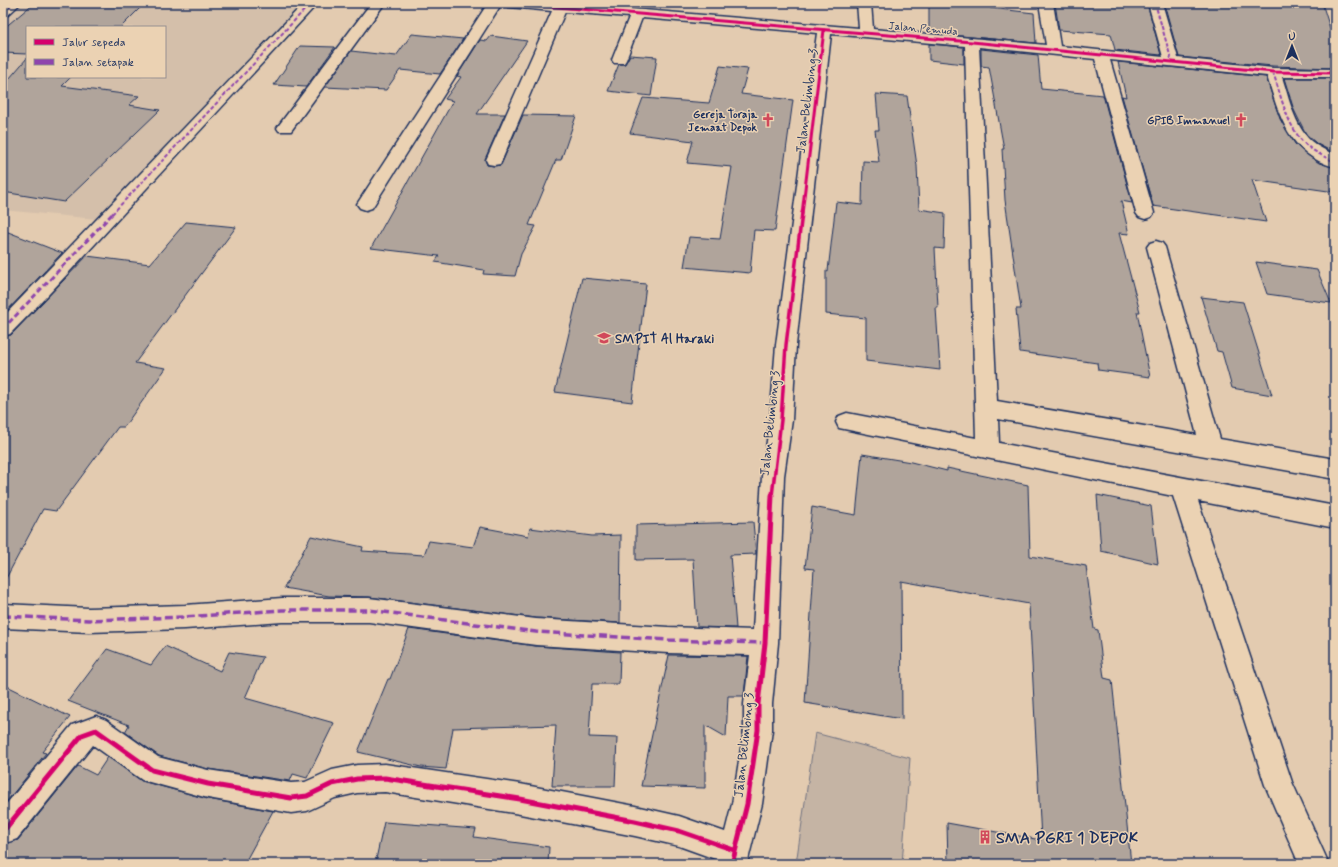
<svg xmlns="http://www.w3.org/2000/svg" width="1338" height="867" font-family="Mynerve,sans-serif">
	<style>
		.built { fill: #d4bfaa; fill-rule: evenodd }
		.green { fill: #c5b4a4; stroke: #707281 }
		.building { fill: #b0a49b; stroke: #1b2f5e }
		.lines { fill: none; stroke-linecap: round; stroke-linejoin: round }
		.street-casing { stroke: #1b2f5e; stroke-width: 3 }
		.street { fill: #ebd2b3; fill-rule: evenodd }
		.quiet-far2 { stroke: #8e44ad; stroke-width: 2; stroke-dasharray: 4 2; stroke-linecap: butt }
		.quiet-far1 { stroke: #8e44ad; stroke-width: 3; stroke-dasharray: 5.5 3; stroke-linecap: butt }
		.quiet { stroke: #8e44ad; stroke-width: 3.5; stroke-dasharray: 8 3.5; stroke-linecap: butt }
		.cycleway-far2-casing { stroke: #ebd2b3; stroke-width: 4.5 }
		.cycleway-far1-casing { stroke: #ebd2b3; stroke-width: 6 }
		.cycleway-casing { stroke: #ebd2b3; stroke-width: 8 }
		.cycleway-far2 { stroke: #d6006c; stroke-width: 3 }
		.cycleway-far1 { stroke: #d6006c; stroke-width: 3.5 }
		.cycleway { stroke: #d6006c; stroke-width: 5 }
		.labels { text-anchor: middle; stroke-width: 3; stroke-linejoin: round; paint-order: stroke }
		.far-street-label { font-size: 11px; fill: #1b2f5e; stroke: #ebd2b3 }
		.far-poi-label { font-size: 11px; font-weight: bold; fill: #1b2f5e; stroke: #ebd2b3; text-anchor: end }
		.street-label { font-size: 13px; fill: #1b2f5e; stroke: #ebd2b3 }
		.poi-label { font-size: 13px; font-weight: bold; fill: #1b2f5e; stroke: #ebd2b3; text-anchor: start }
		.near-poi-label { font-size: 16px; font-weight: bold; fill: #1b2f5e; stroke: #ebd2b3; text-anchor: start }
	</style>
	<rect width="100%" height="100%" fill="#e3cbb0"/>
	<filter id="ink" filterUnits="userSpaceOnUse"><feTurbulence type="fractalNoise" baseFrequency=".025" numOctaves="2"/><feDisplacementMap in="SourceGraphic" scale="8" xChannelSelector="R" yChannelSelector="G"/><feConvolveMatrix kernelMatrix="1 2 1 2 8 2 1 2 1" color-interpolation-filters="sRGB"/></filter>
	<g filter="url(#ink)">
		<path class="built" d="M 3,3 L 319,3 L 285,41 L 107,220 L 3,210 ZM 27,27 L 165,27 L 165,77 L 27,77 Z"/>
		<polygon class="green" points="815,733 910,758 902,864 796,864"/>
		<g class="building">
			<polygon points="34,3 145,3 121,27 27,27 27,54 3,53 3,29"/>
			<polygon points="929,3 990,3 990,8 1034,13 1036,43 929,33"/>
			<polygon points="1055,3 1147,3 1161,55 1115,50 1111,34 1059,30"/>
			<polygon points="1164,3 1322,3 1335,44 1335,68 1273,66 1179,57"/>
			<polygon points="412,34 463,39 440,74 400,70 386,90 325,87 351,51 396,56"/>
			<polygon points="491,36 527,41 477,114 505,114 485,159 487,165 494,166 501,165 523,115 576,116 561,160 556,160 529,225 536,226 521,254 515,276 483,274 484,270 435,262 439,256 371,248 453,101 445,99 461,77 457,76 480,40 487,41"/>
			<polygon points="929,44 964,47 964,64 929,60"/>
			<polygon points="300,46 335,47 306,87 274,85"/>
			<polygon points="981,49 1038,55 1041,89 1103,95 1132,203 1121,201 1129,234 1119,233 1140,312 1137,312 1150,377 1098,370 1097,363 1020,352 1016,309 1021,309 1005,200 1002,149 1004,149 989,67 981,66"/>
			<polygon points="630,55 657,57 651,96 608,91 619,64 625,64"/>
			<polygon points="27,58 27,77 71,77 62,86 139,96 129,105 160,110 64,202 3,192 3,86"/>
			<polygon points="1118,62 1266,77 1280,119 1295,144 1306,154 1319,163 1335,168 1335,192 1252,180 1266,222 1153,206 1122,96 1126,97"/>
			<polygon points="720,66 748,69 741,94 793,100 775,231 754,230 750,273 684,267 689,237 720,239 732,167 687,163 693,141 630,133 643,98 709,103"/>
			<polygon points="1284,78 1335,78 1335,153 1317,144 1306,134 1294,110"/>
			<polygon points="876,94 907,96 917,166 919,209 945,213 944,249 935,248 938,308 936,308 940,370 866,361 866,318 826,314 826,270 828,271 836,202 862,205 863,161 879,162 875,130 879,130"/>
			<polygon points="186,222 236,227 135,363 166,368 124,427 118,427 56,511 43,509 3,584 3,337 11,335 87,256 150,264"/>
			<polygon points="3,230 62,253 3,315"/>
			<polygon points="1256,262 1317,270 1331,303 1267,294"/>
			<polygon points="582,278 646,284 632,402 555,392"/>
			<polygon points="1201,297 1243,302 1272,395 1232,388 1222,352 1217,351"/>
			<polygon points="862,454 911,462 947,471 947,468 1028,485 1030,556 1086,566 1094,629 1098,630 1104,678 1112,680 1131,864 948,864 947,823 1041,840 1029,604 901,581 902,719 805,703 814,569 805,568 812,507 856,515"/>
			<polygon points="1097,495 1151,506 1158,564 1101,551"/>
			<polygon points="753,522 756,554 730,555 736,628 697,627 693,559 636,560 636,525"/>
			<polygon points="480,527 528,536 530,528 592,536 621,535 620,623 536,618 369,597 329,596 284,588 311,536 363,547 362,551 424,555 429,541 473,547"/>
			<polygon points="409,629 536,646 620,652 619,684 592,684 589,737 617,738 615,786 552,786 556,725 453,728 446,769 421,767 358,752 388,679 390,679"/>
			<polygon points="165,646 220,671 229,652 263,657 245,698 334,723 307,778 293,774 290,781 208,769 159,756 125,732 129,725 68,701 107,649 151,665"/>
			<polygon points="669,655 748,656 744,696 728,696 726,737 705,725 705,788 641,786"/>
			<polygon points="3,684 70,717 42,752 46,753 3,806"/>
			<polygon points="108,757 142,781 208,799 273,811 244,864 3,864 3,845 18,840 78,766 96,775"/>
			<polygon points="384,822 476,829 474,837 549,847 548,864 375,864"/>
		</g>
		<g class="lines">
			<g class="street-casing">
				<g id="street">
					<polygon points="6,3 21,3 8,15 3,16 3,5"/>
					<polygon points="304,3 318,3 47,296 10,334 3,336 3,317"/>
					<polygon points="371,3 385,3 291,131 279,131 277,128 279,125"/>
					<polygon points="488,3 502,3 372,208 366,210 360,208 357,204"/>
					<path d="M 502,3 L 560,3 L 859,28 L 857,3 L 871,3 L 873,29 L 1046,45 L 1039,3 L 1053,3 L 1060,46 L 1163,57 L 1148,3 L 1162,3 L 1178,58 L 1273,68 L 1335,69 L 1335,77 L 1282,77 C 1289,98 1294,125 1311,141 C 1318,147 1327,151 1335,155 L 1335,167 C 1289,155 1279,115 1267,76 L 1110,60 L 1154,213 L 1151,217 L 1145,219 L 1139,217 L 1136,213 L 1095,59 L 979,47 L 997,401 L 1197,435 L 1147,247 L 1150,243 L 1156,241 L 1162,243 L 1165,247 L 1220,439 L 1335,459 L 1335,479 L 998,419 L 999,443 L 1335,506 L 1335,528 L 1198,501 L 1292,782 L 1329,864 L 1299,864 L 1265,785 L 1173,496 L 839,428 L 836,422 L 839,416 L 847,413 L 976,438 L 965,46 L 831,34 L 796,345 L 792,420 L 784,476 L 778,643 L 772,704 L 772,730 L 762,804 L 747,864 L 717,864 L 718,860 L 679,846 L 635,836 L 520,814 L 385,792 L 357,793 L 335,798 L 307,811 L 291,813 L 208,798 L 142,780 L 93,745 L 17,839 L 3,844 L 3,808 L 72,725 L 96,716 L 106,720 L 158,757 L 208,770 L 291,783 L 305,782 L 332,770 L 357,765 L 385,764 L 520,784 L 635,806 L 679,816 L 725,832 L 732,804 L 744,730 L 744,704 L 750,655 L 668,653 L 536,645 L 369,622 L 282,622 L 185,629 L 89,632 L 3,628 L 3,604 L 89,608 L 185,605 L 282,598 L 369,598 L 536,619 L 668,627 L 753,630 L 762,476 L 770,420 L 776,345 L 817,33 L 642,18 L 626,60 L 624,63 L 614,63 L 612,60 L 629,17 L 565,12 L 502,160 L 500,164 L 494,165 L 488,164 L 486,160 L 552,11 L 509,7 L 504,6 Z"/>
				</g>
			</g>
			<use href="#street" class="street"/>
			<g class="quiet-far2">
				<polyline points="1155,3 1172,62"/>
				<polyline points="3,12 14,3"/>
				<path d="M 1273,72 C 1281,96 1287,127 1306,145 C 1314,152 1325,157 1335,162"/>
				<polyline points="112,214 311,3"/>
			</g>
			<polyline class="quiet-far1" points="3,329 113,213"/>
			<polyline class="quiet" points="3,616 89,620 185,617 282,610 369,610 536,632 668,640 765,643"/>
			<g class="cycleway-far2-casing">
				<g id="cycleway-far2">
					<polyline points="509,3 972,42 1273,72 1335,73"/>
					<polyline points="802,214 824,30"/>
				</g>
			</g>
			<g class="cycleway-far1-casing">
				<polyline id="cycleway-far1" points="772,496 781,420 786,345 802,213"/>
			</g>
			<g class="cycleway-casing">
				<g id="cycleway">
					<polyline points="3,829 6,828 82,735 96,730 152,770 208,784 291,798 307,796 332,784 357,779 385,778 520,799 635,821 679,831 734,850"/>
					<polyline points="732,864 747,804 758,730 758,704 765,643 772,495"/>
				</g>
			</g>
			<use href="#cycleway-far2" class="cycleway-far2"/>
			<use href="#cycleway-far1" class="cycleway-far1"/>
			<use href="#cycleway" class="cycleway"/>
		</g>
	</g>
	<defs>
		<g id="church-bare" transform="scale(1.08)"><path d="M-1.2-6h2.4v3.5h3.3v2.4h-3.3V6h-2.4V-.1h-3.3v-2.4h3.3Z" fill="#d1495b" stroke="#ebd2b3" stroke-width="2.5" paint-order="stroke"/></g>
		<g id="school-bare" transform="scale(1.08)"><path d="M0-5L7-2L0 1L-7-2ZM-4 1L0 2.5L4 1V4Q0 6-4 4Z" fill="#d1495b" stroke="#ebd2b3" stroke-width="2.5" paint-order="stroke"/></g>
		<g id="building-bare" transform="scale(1.08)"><path d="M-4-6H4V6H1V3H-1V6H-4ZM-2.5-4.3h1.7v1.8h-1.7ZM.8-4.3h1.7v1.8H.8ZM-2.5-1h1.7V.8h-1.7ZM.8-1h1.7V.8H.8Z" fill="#d1495b" stroke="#ebd2b3" stroke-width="2.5" paint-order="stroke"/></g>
	</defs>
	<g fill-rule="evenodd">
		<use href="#church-bare" x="768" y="120"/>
		<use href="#church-bare" x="1241" y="120"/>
		<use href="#school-bare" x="604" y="338"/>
		<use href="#building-bare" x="985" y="837"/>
	</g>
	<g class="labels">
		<g class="far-street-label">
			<text transform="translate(923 28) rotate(5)" y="4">Jalan Pemuda</text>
		</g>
		<g class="far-poi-label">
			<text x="757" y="118">Gereja Toraja<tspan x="757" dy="13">Jemaat Depok</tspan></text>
			<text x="1230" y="124">GPIB Immanuel</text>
		</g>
		<g class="street-label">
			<text transform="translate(806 101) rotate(-83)" y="5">Jalan Belimbing 3</text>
			<text transform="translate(769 423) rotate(-84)" y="5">Jalan Belimbing 3</text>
			<text transform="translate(743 745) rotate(-84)" y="5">Jalan Belimbing 3</text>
		</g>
		<g class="poi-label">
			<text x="615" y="343">SMPIT Al Haraki</text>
		</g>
		<g class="near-poi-label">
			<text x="996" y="843">SMA PGRI 1 DEPOK</text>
		</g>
	</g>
	<rect width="1338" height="867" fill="none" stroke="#ebd2b3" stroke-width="16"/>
	<rect x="8" y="8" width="1322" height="851" fill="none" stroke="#1b2f5e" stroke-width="1.5" filter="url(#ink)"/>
	<rect x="26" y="26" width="140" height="52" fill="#ebd2b3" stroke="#989191"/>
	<rect x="34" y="39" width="20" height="6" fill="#d6006c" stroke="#989191"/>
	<text x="62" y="46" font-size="12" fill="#1b2f5e">Jalur sepeda</text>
	<rect x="34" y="59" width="20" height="6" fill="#8e44ad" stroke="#989191"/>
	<text x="62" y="66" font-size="12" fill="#1b2f5e">Jalan setapak</text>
	<g transform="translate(1292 46)" stroke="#ebd2b3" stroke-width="3" paint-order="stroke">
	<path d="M0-3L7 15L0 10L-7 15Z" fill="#1b2f5e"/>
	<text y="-6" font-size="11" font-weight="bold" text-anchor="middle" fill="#1b2f5e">U</text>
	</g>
</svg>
